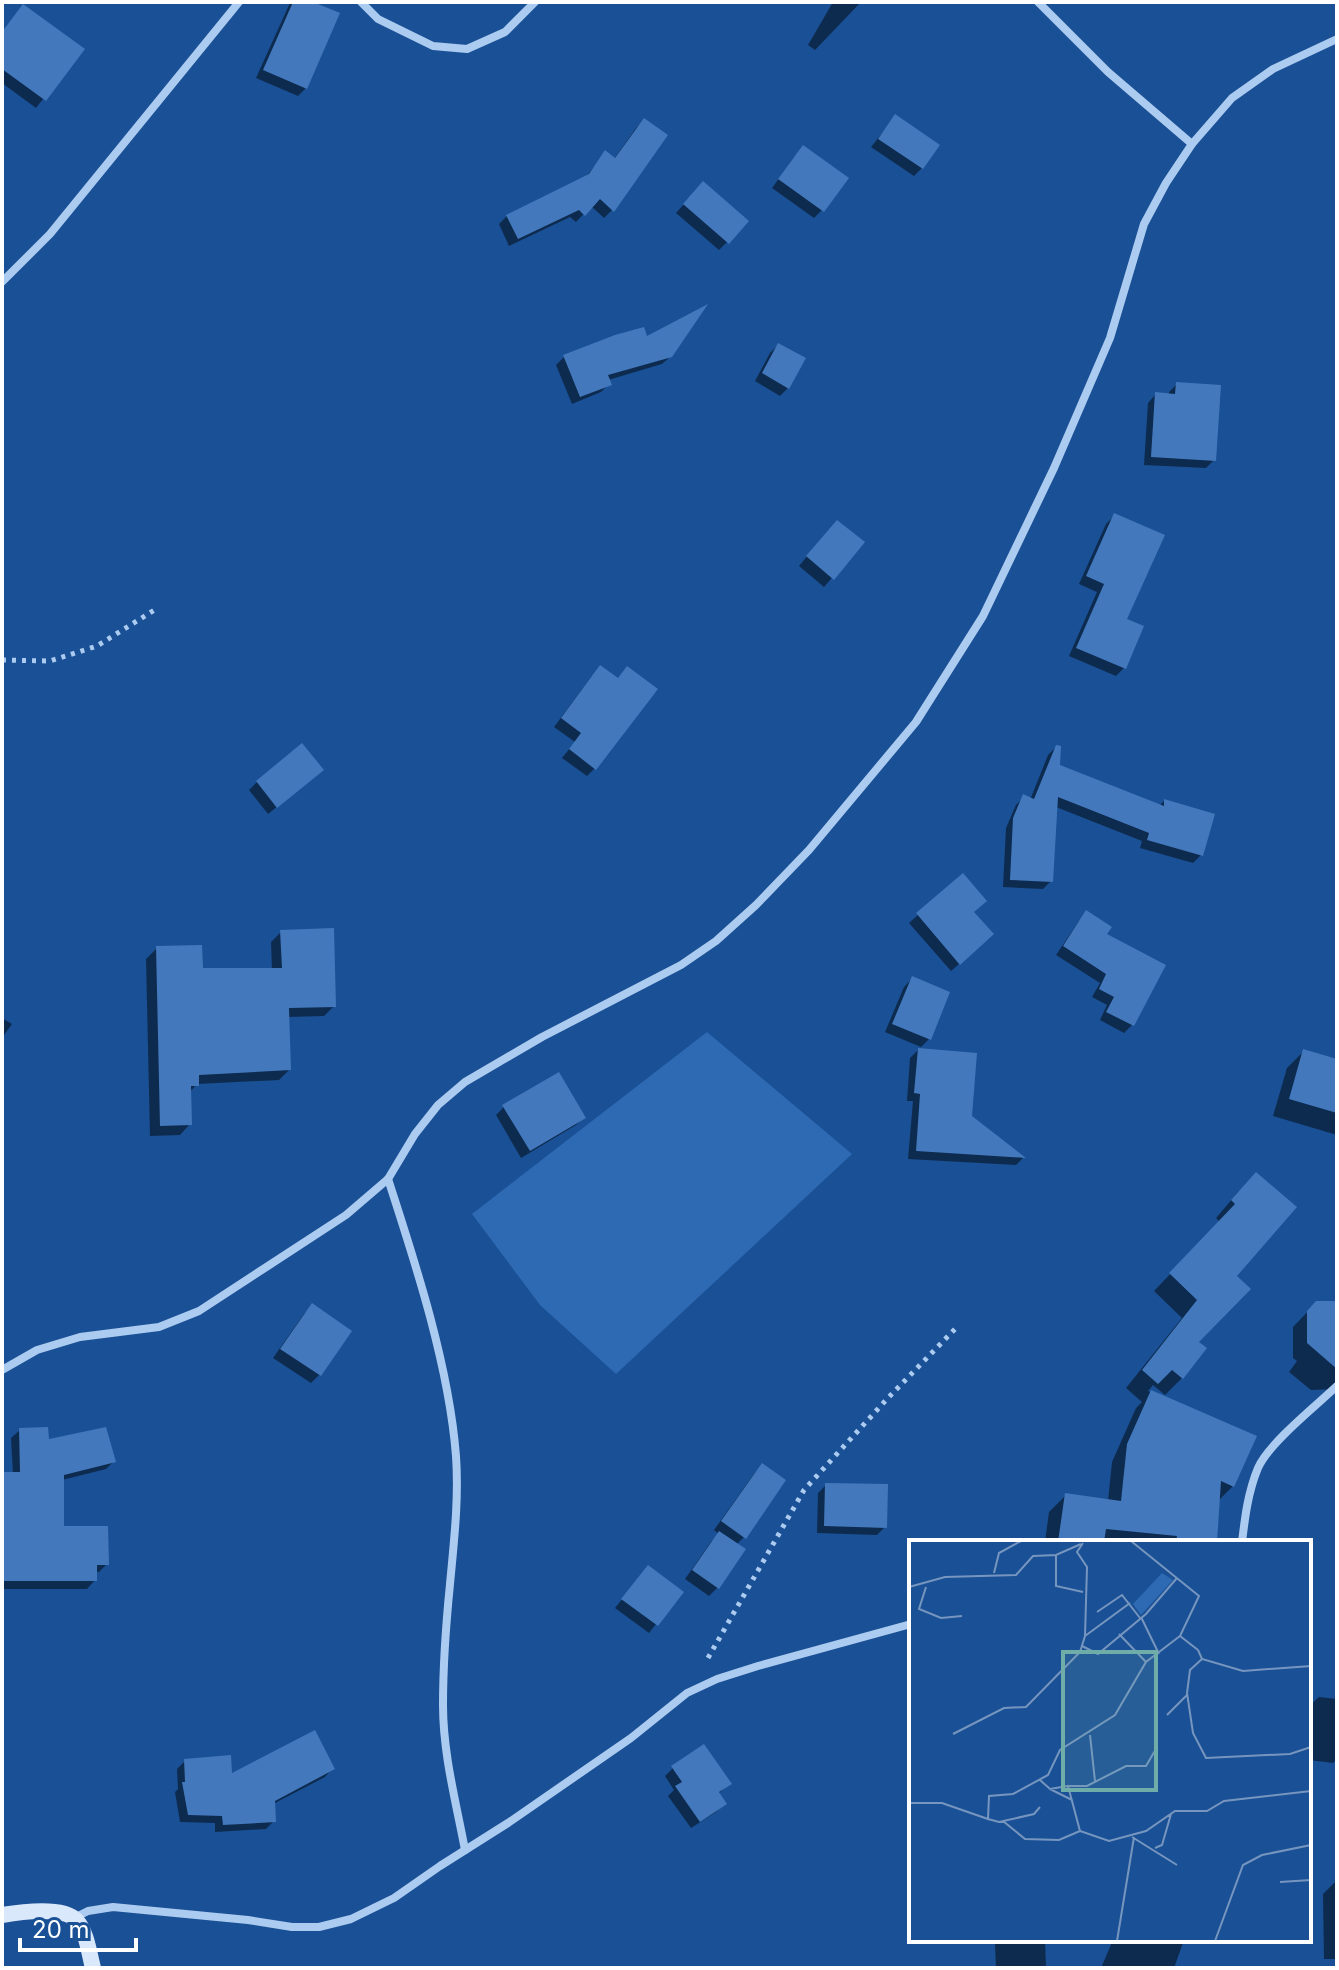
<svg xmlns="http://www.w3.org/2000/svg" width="1339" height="1970" font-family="Inter,sans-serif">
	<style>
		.green { fill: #2e6ab3 }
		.shadow { fill: #0007 }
		.building { fill: #4379bc }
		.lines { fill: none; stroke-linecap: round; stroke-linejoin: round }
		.path { stroke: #accbf0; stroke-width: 5; stroke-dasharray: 4 6; stroke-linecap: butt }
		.street { stroke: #accbf0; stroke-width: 8 }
		.secondary { stroke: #dae8fb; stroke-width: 16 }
		.inset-road { fill: none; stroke: #7696bf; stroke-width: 2 }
		.view { fill: #6fada8; fill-opacity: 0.15; stroke: #6fada8; stroke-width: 4 }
		.inset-edge { fill: none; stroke: #fff; stroke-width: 4 }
	</style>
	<rect width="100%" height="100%" fill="#1a5095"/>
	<polygon class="green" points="707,1032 852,1154 616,1374 540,1305 472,1214"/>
	<g class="shadow">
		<polygon points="292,2 308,2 306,88 298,96 256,78 289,5"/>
		<polygon points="833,2 861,2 815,50 808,45"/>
		<polygon points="2,32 82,49 36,108 2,83"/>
		<polygon points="895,117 922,168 914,176 871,147"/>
		<polygon points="644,120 665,135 612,210 604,218 591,206 576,222 570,217 509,246 499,224 507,216 586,177 605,153 614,159 636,128"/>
		<polygon points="795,156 822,210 814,218 772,188"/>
		<polygon points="695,192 727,242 719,250 676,213"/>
		<polygon points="646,339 671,356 662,364 608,380 609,384 601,392 572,404 556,365 564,357"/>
		<polygon points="778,345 788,388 780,396 755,381 770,353"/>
		<polygon points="1177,384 1214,460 1206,468 1144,465 1148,403 1156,394 1169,395 1169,392"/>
		<polygon points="1114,516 1124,668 1116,676 1069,656 1097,592 1079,584 1106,524"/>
		<polygon points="829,530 862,543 824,587 799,566"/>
		<polygon points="592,676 595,768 587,776 562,758 575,742 554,727"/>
		<polygon points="1056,747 1058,766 1159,806 1164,801 1201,855 1193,863 1140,848 1142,841 1056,807 1051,881 1043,889 1003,887 1006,828 1016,805 1024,797 1030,800 1048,755"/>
		<polygon points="313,778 268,814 249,790 257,782"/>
		<polygon points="963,875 972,913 984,942 951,971 909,923"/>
		<polygon points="1087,913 1104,935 1132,1025 1124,1033 1100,1020 1107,1005 1092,997 1100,983 1056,955 1079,921"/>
		<polygon points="281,932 334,1006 324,1016 287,1017 289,1070 279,1080 197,1084 189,1093 190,1124 180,1135 150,1136 146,959 157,948 201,970 272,970 271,942"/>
		<polygon points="912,979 929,1039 918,1050 970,1117 1023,1158 1016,1165 908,1159 913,1101 907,1101 910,1058 921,1047 885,1032 904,987"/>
		<polygon points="2,1018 12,1024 2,1038"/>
		<polygon points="1304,1051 1337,1061 1337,1135 1273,1116 1287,1068"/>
		<polygon points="504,1107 584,1117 576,1125 521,1158 496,1115"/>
		<polygon points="1239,1191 1234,1276 1196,1342 1182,1378 1165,1395 1153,1385 1148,1391 1254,1437 1233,1486 1218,1501 1215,1542 1045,1542 1049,1512 1065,1496 1108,1501 1112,1462 1136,1408 1142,1402 1126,1388 1182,1318 1154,1291 1220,1222 1216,1218"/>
		<polygon points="1316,1303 1337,1303 1337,1389 1311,1390 1289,1372 1297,1361 1293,1358 1293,1327"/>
		<polygon points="312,1306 349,1331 319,1375 311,1383 273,1358 304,1314"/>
		<polygon points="20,1430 47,1441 114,1461 106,1469 62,1480 62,1528 107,1564 99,1572 95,1572 95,1580 87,1589 2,1589 2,1474 13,1474 11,1438"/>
		<polygon points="762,1466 744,1537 736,1545 717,1588 709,1596 685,1579 711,1542 719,1534 714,1530 754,1474"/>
		<polygon points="826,1485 885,1527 877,1535 817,1533 818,1493"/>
		<polygon points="648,1567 681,1592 649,1633 615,1608"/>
		<polygon points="1319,1697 1337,1699 1337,1759 1333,1763 1309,1760 1309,1706"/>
		<polygon points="185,1761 230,1777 333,1768 325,1777 273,1804 274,1821 266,1829 215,1832 215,1823 180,1822 175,1792 178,1789 177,1769"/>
		<polygon points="673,1768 729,1784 718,1794 724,1804 716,1812 691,1828 668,1796 674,1790 665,1776"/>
		<polygon points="1335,1882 1337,1882 1337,1959 1324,1959 1323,1894"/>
		<polygon points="999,1940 1045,1940 1046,1968 996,1968 995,1944"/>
		<polygon points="1113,1940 1184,1940 1174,1968 1101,1968"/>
	</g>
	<g class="building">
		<polygon points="293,2 313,2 340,13 307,89 263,70"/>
		<polygon points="23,4 85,49 46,101 2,69 2,32"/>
		<polygon points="895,114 940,145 923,169 878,139"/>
		<polygon points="644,118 668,135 614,212 600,199 585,216 579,210 518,239 506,215 589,174 605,150 615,158"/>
		<polygon points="803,145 849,178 824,212 778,179"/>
		<polygon points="703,181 749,221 729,244 683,204"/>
		<polygon points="708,304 672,357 608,375 612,385 580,397 563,355 615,335 644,327 647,336"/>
		<polygon points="778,343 806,358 789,389 762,373"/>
		<polygon points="1176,382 1221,385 1216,461 1151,457 1155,392 1175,394"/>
		<polygon points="1114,513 1165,535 1127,619 1144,626 1126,669 1076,648 1104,584 1086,576"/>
		<polygon points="837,520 865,542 834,580 806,556"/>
		<polygon points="600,665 618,678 627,666 658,689 596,770 569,749 581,733 561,718"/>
		<polygon points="302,743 324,770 277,808 256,781"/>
		<polygon points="1056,745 1061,746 1060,765 1164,806 1164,799 1215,814 1203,856 1147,840 1149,833 1058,797 1053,882 1010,880 1013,818 1023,794 1034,799"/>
		<polygon points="963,873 987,901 974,912 994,934 960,965 916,913"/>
		<polygon points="1086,910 1112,927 1107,934 1166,965 1134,1026 1106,1012 1114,997 1099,989 1106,974 1063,946"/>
		<polygon points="334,928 336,1007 289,1008 291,1070 199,1075 199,1086 191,1086 192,1125 160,1126 156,946 202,945 203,968 282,968 280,930"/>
		<polygon points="912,976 950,992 931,1040 892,1024"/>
		<polygon points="918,1048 977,1053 972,1116 1026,1158 916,1151 920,1094 914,1093"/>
		<polygon points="1303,1049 1337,1059 1337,1113 1289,1099"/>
		<polygon points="559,1072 586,1118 530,1151 502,1105"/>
		<polygon points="1256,1172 1297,1207 1237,1276 1251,1289 1199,1342 1207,1348 1183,1379 1172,1370 1158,1384 1142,1370 1197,1300 1169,1273 1235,1204 1231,1200"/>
		<polygon points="1316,1301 1337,1301 1337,1369 1307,1343 1307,1311"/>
		<polygon points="312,1303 352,1331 321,1376 280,1349"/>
		<polygon points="1151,1390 1257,1436 1234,1487 1221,1481 1217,1542 1176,1542 1177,1536 1106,1529 1104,1542 1058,1542 1065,1493 1121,1501 1127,1444"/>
		<polygon points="48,1427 49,1439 106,1427 116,1462 64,1475 64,1526 108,1526 109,1565 97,1565 97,1581 2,1581 2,1472 20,1472 19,1428"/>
		<polygon points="762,1463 786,1480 746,1539 721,1521"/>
		<polygon points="825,1483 888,1484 887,1528 824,1526"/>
		<polygon points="719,1531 746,1549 719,1589 692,1570"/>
		<polygon points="648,1565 684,1592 658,1626 621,1599"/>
		<polygon points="315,1730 335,1769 275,1801 276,1822 223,1825 222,1816 188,1815 182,1782 185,1782 184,1759 231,1755 232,1773"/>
		<polygon points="704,1744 732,1784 719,1792 727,1804 700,1822 675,1786 682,1782 671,1766"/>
	</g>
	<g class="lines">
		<g class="path">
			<polyline points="2,660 50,661 97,646 156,609"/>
			<polyline points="708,1658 804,1490 887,1399 955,1329"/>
		</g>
		<g class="street">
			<polyline points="361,2 378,19 433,46 467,49 505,32 535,2"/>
			<polyline points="1038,2 1108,72 1192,144"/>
			<polyline points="2,282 50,234 239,2"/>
			<path d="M 388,1179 C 416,1265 449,1366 456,1456 C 459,1499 454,1541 450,1584 C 446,1624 443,1665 443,1705 C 443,1754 456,1802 465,1850"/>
			<polyline points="2,1370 37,1350 80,1337 159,1327 199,1311 346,1215 388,1179 415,1134 438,1105 465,1082 542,1037 681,965 716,941 756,905 809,850 916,722 983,616 1054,468 1110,338 1144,224 1166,183 1192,144 1232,98 1273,69 1337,39"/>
			<path d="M 1242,1542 C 1245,1517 1248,1492 1258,1468 C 1268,1444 1317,1405 1337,1386"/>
			<polyline points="74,1918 88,1911 113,1907 248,1920 292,1927 319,1927 351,1919 394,1898 440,1866 508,1823 631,1738 687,1693 717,1679 758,1666 911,1624"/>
		</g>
		<path class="secondary" d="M 2,1915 C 20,1912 63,1906 76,1920 C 87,1932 89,1953 93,1968"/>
	</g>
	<g transform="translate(909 1540)">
		<rect width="402" height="402" fill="#1a5095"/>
		<path d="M 253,33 L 264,40 L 232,75 L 224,64 Z" fill="#2e6ab3"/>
		<path class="inset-road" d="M 222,1 L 290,56 L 271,96 L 289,110M 147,15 L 147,46 L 174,52M 85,33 L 90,13 L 112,1M 0,47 L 36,37 L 107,35 L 124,16 L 147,15 L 172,4M 17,47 L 10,69 L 32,78 L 53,76M 188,72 L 213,55 L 231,78M 232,77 L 250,114M 210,94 L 237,122M 176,96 L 221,63M 173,106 L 189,114 L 237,74 L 268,38M 289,110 L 293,119 L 334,131 L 402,126M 293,119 L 281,130 L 278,153 L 284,193 L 297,218 L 381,214 L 402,207M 258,175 L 279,154M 44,194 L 95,168 L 117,167 L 171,112 L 176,96 L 178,27 L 168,12 L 174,3M 181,195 L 186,241M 131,240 L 141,249 L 159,246 L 171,291 L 200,301 L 237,291 L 266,271 L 298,271 L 315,261 L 402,251M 159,246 L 178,246 L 217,226 L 237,226 L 247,209M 141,249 L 163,260M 0,263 L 33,263 L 79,279 L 80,256 L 104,254 L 139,235 L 151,210 L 206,175 L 237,122 L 271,96M 79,279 L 90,282 L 125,274 L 131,267M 94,281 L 116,299 L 150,300 L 171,291M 223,297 L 268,325M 246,308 L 253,305 L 262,274M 371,342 L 402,340M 208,401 L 225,297M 306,401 L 334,325 L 353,315 L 402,305"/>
		<path class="view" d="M 154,112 L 247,112 L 247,250 L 154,250 Z"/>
		<rect width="402" height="402" class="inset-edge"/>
	</g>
	<rect width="1339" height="1970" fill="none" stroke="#ffffff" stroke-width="8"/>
	<path d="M20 1938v12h116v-12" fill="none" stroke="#ffffff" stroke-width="4"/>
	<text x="32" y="1938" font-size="24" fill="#ffffff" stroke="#1a5095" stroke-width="6" paint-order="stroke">20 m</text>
</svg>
